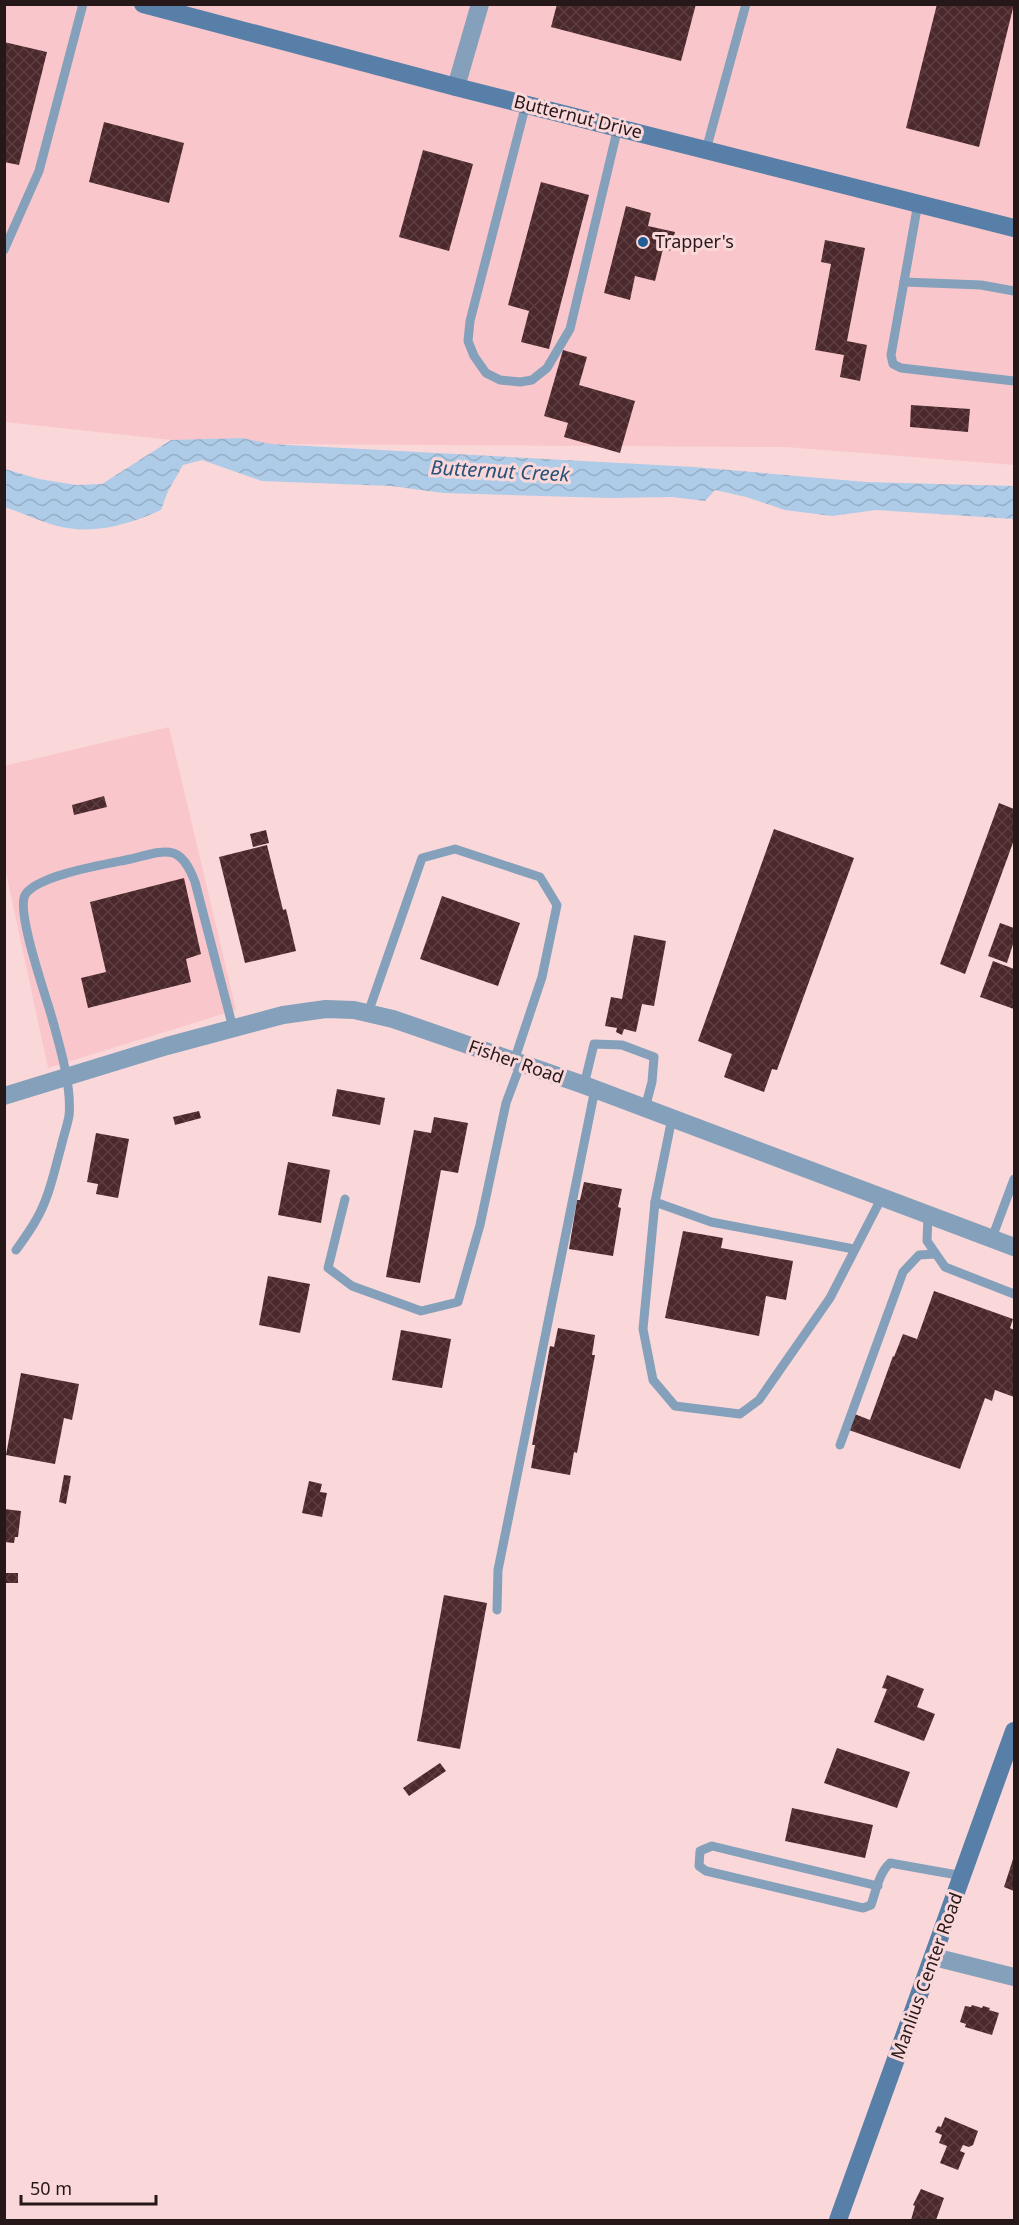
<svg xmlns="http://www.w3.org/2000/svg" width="1019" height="2225" font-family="'Noto Sans',sans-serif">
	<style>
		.built { fill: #f9c7cb }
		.water { fill: url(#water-waves) }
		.building { fill: url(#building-cross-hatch) }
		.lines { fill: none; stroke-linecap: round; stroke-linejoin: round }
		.lane { stroke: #85a0bb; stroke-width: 9 }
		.street { stroke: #85a0bb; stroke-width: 18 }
		.secondary { stroke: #577fa7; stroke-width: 18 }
		.poi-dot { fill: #205e94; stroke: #fad8da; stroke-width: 2 }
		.labels { text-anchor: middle; stroke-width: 6; stroke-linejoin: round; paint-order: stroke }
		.street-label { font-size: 18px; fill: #261819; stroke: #fad8da }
		.poi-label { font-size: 18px; fill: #261819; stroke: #fad8da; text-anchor: start }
		.water-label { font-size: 20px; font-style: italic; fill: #265179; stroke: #fad8da }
	</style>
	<defs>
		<pattern id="water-waves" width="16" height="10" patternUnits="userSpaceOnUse" patternTransform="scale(1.5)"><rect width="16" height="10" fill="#aecbe8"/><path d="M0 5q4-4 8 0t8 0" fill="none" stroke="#96aec6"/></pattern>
		<pattern id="building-cross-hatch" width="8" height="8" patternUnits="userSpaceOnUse" patternTransform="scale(1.5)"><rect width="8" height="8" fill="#4b282c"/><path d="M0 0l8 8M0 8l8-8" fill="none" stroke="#5c3e41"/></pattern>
	</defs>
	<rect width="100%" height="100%" fill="#fad8da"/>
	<g class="built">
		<polygon points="5,5 1014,5 1014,465 785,447 271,444 171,440 5,422"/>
		<polygon points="169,727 236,1010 48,1068 5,868 4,766"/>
	</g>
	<path class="water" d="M 242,438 L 271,444 L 694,467 L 866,482 L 1014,486 L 1014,519 L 876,510 L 832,516 L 785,510 L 746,497 L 715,490 L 705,501 L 672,497 L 609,498 L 443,493 L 391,486 L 262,481 L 202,460 L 183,465 L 168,491 L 161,510 C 128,525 93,535 57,526 C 39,521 22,513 5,507 L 5,469 L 39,479 L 76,485 L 102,484 L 171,440 Z"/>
	<g class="building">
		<polygon points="557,4 696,4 681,61 551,27"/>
		<polygon points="937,4 1014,4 979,147 906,128"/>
		<polygon points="4,42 47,52 19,165 4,162"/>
		<polygon points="104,122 184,143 169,203 89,182"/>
		<polygon points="423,150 473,164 449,251 399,237"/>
		<polygon points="541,182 589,195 549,349 521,342 529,311 508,305"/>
		<polygon points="626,206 651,213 648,226 675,232 670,251 663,249 655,281 635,276 630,300 604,293"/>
		<polygon points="825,240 865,248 847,341 867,345 860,381 840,377 844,355 815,350 831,264 821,262"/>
		<polygon points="563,350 587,357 579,385 635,401 620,453 564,437 568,423 544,416"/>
		<polygon points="911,405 970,409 968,432 910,427"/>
		<polygon points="104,796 107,807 74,815 72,805"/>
		<polygon points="999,803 1014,809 1014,840 965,974 940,964"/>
		<polygon points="774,829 854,858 777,1070 772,1069 764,1092 724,1077 732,1054 698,1041"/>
		<polygon points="266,830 269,843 253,847 250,834"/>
		<polygon points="267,845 283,910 286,909 296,951 245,963 219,857"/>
		<polygon points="184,878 201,954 186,959 191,982 88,1008 81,978 106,972 90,902"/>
		<polygon points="442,896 520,923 498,986 420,959"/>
		<polygon points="1000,923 1014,928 1014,941 1007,963 988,956"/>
		<polygon points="634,935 666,941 654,1006 642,1004 636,1032 624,1029 622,1035 616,1032 617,1028 605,1026 611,997 622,999"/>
		<polygon points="993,961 1014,969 1014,1009 980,997"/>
		<polygon points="337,1089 385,1098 380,1125 332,1116"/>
		<polygon points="199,1111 201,1118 175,1125 173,1117"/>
		<polygon points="434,1117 468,1123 458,1173 441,1170 420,1283 386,1277 414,1130 431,1133"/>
		<polygon points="96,1133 129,1139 118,1198 96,1194 98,1184 87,1182"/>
		<polygon points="288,1162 330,1170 321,1223 278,1215"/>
		<polygon points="584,1182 622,1189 618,1207 621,1208 613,1256 569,1249 577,1200 580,1200"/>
		<polygon points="683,1231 723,1238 721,1248 793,1261 786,1300 766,1296 759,1336 665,1318"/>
		<polygon points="268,1276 310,1284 300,1333 259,1325"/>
		<polygon points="934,1291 1013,1319 1010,1328 1014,1330 1014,1397 995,1390 992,1401 985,1398 960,1469 846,1429 852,1413 870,1420 893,1356 894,1357 903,1334 917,1339"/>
		<polygon points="558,1328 595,1335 592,1355 595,1355 577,1453 574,1452 570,1475 531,1468 535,1445 532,1445 550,1346 554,1347"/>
		<polygon points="401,1330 451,1339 442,1388 392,1380"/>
		<polygon points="21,1373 79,1384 72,1420 64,1418 55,1464 6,1455"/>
		<polygon points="64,1475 71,1476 66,1504 59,1502"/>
		<polygon points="309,1481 322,1484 320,1492 327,1493 322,1517 302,1513"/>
		<polygon points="4,1509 21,1511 18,1537 15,1537 14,1543 4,1542"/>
		<rect x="4" y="1573" width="14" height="10"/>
		<polygon points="444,1595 487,1603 460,1749 417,1741"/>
		<polygon points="887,1675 924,1689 917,1707 935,1714 924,1741 874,1722 887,1689 882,1688"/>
		<polygon points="837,1748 910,1772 897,1808 824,1783"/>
		<polygon points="440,1763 446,1771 409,1796 403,1788"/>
		<polygon points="792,1808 873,1825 865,1858 785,1841"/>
		<polygon points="1014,1856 1014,1891 1004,1887"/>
		<polygon points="972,2005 982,2008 983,2006 990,2008 989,2010 999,2013 992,2035 965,2027 966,2024 960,2022 965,2006 971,2007"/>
		<polygon points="945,2117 978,2131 973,2145 969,2147 963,2145 960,2151 965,2153 958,2170 940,2163 947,2146 939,2143 942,2135 935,2132 938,2126 941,2127"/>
		<polygon points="921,2189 944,2198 936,2220 922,2219 921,2220 911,2220 915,2206 913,2205"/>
	</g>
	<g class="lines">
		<g class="lane">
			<polyline points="526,104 470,321 468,341 474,356 486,373 500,380 520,382 532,380 547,368 570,329 618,127"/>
			<polyline points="706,150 746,4"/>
			<polyline points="918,203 891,355 893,364 901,368 1014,381"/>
			<polyline points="4,250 39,171 83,4"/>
			<polyline points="904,282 981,285 1014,291"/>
			<polyline points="368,1013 422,858 455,849 540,877 557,905 542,977 514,1061"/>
			<polyline points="584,1085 594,1044 622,1045 654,1057 652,1082 645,1108"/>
			<polyline points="672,1118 655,1202 643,1329 653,1380 675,1406 740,1414 759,1400 830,1298 882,1197"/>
			<polyline points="345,1199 328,1268 352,1286 421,1311 458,1302 480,1225 506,1103 521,1063"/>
			<polyline points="655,1202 711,1222 854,1249"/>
			<polyline points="928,1215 927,1241 945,1267 1014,1294"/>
			<polyline points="992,1238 1014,1179"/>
			<path d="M 16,1250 C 23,1240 30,1231 36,1220 C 49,1198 54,1172 61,1147 C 63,1137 67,1127 69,1116 C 72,1087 60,1047 52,1018 C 46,996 16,912 25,895 C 37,875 107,864 131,859 C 167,850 180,843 195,882 L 233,1028"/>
			<polyline points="840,1445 903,1272 919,1255 935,1254"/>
			<polyline points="497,1610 498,1570 595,1089"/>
			<path d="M 878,1886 L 712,1846 L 700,1851 L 699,1866 L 706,1871 L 863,1908 L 871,1905 C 876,1891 879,1873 890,1863 L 963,1876"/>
		</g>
		<g class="street">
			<polyline points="456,87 480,4"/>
			<polyline points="4,1096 167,1046 283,1015 326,1009 354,1010 393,1019 584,1085 1014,1247"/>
			<polyline points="934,1957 1014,1977"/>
		</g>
		<g class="secondary">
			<polyline points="143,4 456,87 1014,228"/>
			<polyline points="838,2220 1014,1731"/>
		</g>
	</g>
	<circle class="poi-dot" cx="643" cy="242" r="6"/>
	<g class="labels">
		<g class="street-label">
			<text transform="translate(578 117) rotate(14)" y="6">Butternut Drive</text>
			<text transform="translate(516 1062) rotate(19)" y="6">Fisher Road</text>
			<text transform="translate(927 1976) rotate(-70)" y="6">Manlius Center Road</text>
		</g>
		<g class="poi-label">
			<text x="655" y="248">Trapper's</text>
		</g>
		<g class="water-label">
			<text transform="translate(500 471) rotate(3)" y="7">Butternut Creek</text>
		</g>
	</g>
	<rect width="1019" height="2225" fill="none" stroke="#261819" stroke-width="12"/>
	<path d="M21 2195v9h135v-9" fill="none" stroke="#261819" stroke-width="3"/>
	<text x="30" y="2195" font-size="18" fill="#261819" stroke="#fad8da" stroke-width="4.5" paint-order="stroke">50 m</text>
</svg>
